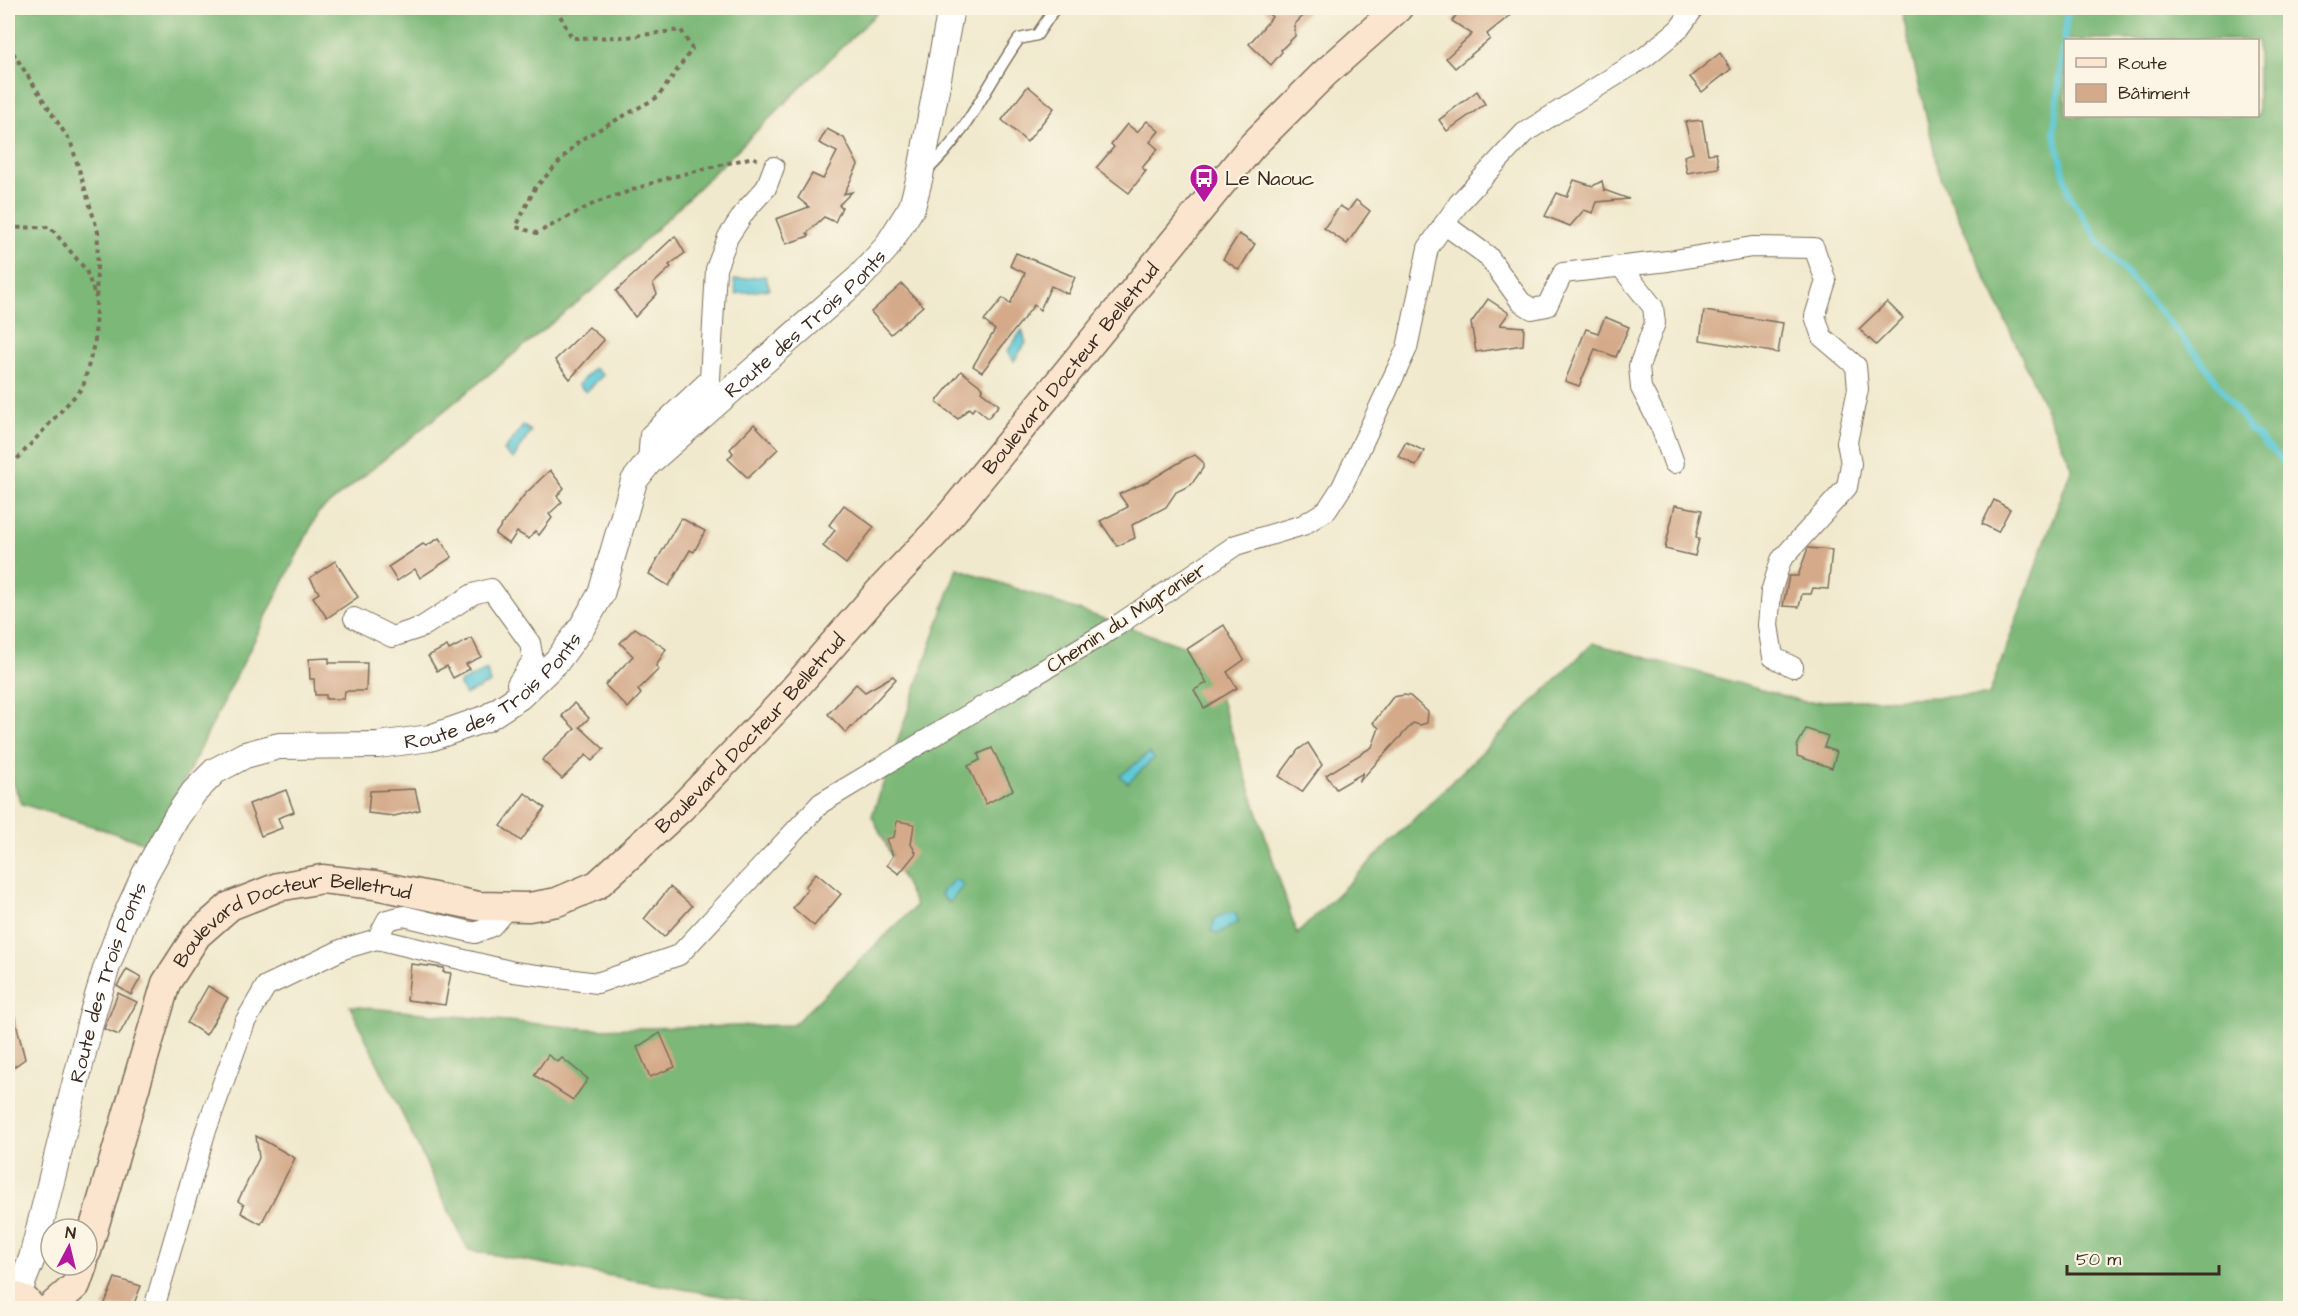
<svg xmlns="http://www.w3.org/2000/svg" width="2298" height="1316" font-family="'Architects Daughter',sans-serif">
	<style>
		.forest { fill: #7cb878; stroke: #5c714b; stroke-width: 1.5; fill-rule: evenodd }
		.water { fill: #5ec9d8; stroke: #4c7a7b; stroke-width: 1.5 }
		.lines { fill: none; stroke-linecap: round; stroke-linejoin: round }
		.stream { stroke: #5ec9d8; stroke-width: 6 }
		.building { fill: #d4aa8a }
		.service-casing { stroke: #7a6d5b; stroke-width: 13 }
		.minor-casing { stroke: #7a6d5b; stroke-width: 22 }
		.tertiary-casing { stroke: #7a6d5b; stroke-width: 28 }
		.secondary-casing { stroke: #7a6d5b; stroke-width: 31 }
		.path { stroke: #7a6d5b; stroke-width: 4; stroke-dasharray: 4.5 4.5; stroke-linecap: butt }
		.service { stroke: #fff; stroke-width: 10 }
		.minor { stroke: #fff; stroke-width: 20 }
		.tertiary { stroke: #fff; stroke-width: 26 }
		.secondary { stroke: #fbe5cf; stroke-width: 28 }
		.labels { text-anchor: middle; stroke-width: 4.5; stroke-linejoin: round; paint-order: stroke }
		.poi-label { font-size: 20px; fill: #3b2a1e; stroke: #fcf5e5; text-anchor: start }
		.street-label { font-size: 20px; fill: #3b2a1e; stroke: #fcf5e5 }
	</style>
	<rect width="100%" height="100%" fill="#fcf5e5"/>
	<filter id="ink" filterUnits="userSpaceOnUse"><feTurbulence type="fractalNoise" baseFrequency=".0167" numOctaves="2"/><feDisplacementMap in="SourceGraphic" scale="12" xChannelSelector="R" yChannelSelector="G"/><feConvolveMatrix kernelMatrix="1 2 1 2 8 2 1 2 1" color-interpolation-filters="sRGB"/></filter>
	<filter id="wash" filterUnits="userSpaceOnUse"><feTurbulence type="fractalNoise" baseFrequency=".008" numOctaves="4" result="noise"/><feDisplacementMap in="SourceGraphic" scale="24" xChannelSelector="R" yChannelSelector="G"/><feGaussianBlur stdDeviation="1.35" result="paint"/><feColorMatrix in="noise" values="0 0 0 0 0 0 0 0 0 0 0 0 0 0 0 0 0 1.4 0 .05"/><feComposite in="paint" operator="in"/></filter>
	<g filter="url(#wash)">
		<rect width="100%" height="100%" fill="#f0e9cd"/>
		<g class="forest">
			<polygon points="8,8 882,8 599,285 318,513 152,845 22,804 8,771"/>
			<path d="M 1901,8 L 2290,8 L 2290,1308 L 788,1308 L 468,1250 L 350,1006 L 589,1029 L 793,1025 L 916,906 L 872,816 L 957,568 L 1206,654 L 1297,934 L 1593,643 L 1805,702 L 1989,695 L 2072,467 L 1941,179 ZM 2066,40 L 2258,40 L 2258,116 L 2066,116 Z"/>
		</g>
		<g class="water">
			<polygon points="765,276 770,289 736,294 734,280"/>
			<polygon points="1022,330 1026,343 1014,361 1007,352"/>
			<polygon points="594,368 603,375 586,392 578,385"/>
			<polygon points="523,426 531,431 513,459 504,451"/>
			<polygon points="487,670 490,683 465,695 459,683"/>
			<polygon points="1149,753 1154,758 1128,783 1120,776"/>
			<polygon points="955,879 964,885 949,903 940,894"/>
			<polygon points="1227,913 1235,913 1239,922 1218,934 1211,931 1215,918"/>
		</g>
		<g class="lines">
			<polyline class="stream" points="2068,8 2054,131 2069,194 2101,244 2200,358 2249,428 2290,468"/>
		</g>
		<g id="blocks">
			<g class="building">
				<polygon points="1263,8 1311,8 1295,24 1295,36 1281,50 1282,52 1271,65 1249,44 1272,17"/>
				<polygon points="1461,8 1519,8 1487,34 1490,39 1455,68 1446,58 1472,34 1452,21"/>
				<polygon points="1720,53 1731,69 1702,92 1690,77"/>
				<polygon points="1028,86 1054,108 1027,142 1002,120"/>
				<polygon points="1477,91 1485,104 1447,131 1439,120"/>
				<polygon points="1702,120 1708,154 1716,153 1719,168 1687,173 1684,156 1693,153 1685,122"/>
				<polygon points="1147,121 1159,131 1150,142 1158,149 1142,168 1146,171 1129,193 1096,168 1114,147 1111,144 1127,124 1137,132"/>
				<polygon points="827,129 844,138 858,165 844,194 852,192 839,205 842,207 835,222 824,217 807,233 809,236 786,244 776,219 809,207 798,198 812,174 823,179 837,152 819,143"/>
				<polygon points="1574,180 1593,186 1602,181 1604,190 1629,199 1597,202 1593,213 1584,210 1570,226 1545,216 1557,193 1567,197"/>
				<polygon points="1356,200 1370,211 1347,244 1324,228 1340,206 1348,211"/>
				<polygon points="1239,234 1255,244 1239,270 1223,259"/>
				<polygon points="675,236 685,253 669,265 671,267 653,284 657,294 635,317 616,291"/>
				<polygon points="1016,253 1075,277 1068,294 1051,286 1040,310 1034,305 982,372 973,366 995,330 984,321 1003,298 1010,304 1025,273 1010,266"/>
				<polygon points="902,284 923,306 891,334 871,312"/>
				<polygon points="1488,299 1509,313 1500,325 1524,327 1523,345 1476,352 1471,323"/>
				<polygon points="1887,302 1903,318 1876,345 1859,329"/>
				<polygon points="1704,311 1783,323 1778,353 1700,340"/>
				<polygon points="1605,317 1629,327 1616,357 1595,349 1579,386 1565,381 1586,329 1598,333"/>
				<polygon points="589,327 604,340 570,379 555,360"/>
				<polygon points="961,371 983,388 981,391 999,405 988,418 975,407 972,411 969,408 958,419 936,402"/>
				<polygon points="754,424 778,449 748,478 728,459 733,453 730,449"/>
				<polygon points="1406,442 1424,451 1416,466 1398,456"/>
				<polygon points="1195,455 1203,462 1203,468 1191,485 1176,492 1166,507 1132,525 1135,538 1117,546 1100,521 1128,507 1119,494 1149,481 1185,459"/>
				<polygon points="550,470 564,488 557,496 562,502 549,514 552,518 539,535 535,531 529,539 517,532 509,544 495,534 525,494"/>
				<polygon points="1994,500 2010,509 1998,532 1982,524"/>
				<polygon points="844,505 874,527 846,564 823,546 835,530 829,525"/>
				<polygon points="1675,505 1702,510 1696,537 1699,539 1695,556 1665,549"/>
				<polygon points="681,518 705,531 694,552 690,550 669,586 649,574"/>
				<polygon points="439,538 452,557 420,578 415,569 397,581 388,567 423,544 426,546"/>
				<polygon points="1808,548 1832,550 1828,589 1813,588 1811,594 1802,594 1799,607 1783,606 1789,576 1798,576"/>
				<polygon points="335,561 358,597 327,618 313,597 319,593 310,578"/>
				<polygon points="1224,625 1244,660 1227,672 1237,688 1204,708 1194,690 1207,683 1187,649"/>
				<polygon points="635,628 666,649 656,666 659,669 638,690 641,694 628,708 605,685 633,656 620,643"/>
				<polygon points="472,638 481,657 466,664 470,669 453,678 447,666 437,671 428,656 447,646 449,650"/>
				<polygon points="329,658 329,663 367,663 366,691 345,691 344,699 326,699 326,695 315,695 314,679 310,679 309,659"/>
				<polygon points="893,676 896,679 846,733 828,714 856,684 865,692"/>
				<polygon points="1404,695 1410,696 1428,712 1427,723 1420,725 1413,723 1359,782 1363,773 1336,789 1326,775 1372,747 1379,728 1373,723 1393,697"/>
				<polygon points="574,703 589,718 580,727 604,749 592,761 586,755 562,779 542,760 575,729 562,716"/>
				<polygon points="1806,729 1828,736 1824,747 1837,752 1832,768 1797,756 1797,746"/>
				<polygon points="1308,743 1322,765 1302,792 1279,776 1298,750"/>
				<polygon points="992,748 1013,790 986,804 968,766 980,760 978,754"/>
				<polygon points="415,789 420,810 394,816 368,813 370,791"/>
				<polygon points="286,790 294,812 278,818 282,828 261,836 249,804"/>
				<polygon points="525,793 545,808 521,841 501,826"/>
				<polygon points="897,821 914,824 911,844 916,853 899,874 887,865 893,856 886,839 894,837"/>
				<polygon points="816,873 841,894 814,926 793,908 808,889 805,887"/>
				<polygon points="670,887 692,906 664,937 644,919"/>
				<polygon points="411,964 444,968 443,972 451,973 445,1005 407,1000"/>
				<polygon points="127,969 141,977 131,995 117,986"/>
				<polygon points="208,986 228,998 206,1035 187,1023"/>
				<polygon points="118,993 137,1002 119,1035 104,1029"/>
				<polygon points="13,1011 25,1059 8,1071 8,1012"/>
				<polygon points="660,1033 675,1067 650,1077 637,1047"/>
				<polygon points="548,1055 558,1062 562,1058 588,1079 573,1100 534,1075"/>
				<polygon points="256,1136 295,1158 261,1224 241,1213 244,1205 238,1201 259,1158"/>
				<polygon points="115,1278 141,1286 133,1306 103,1308"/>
			</g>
		</g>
	</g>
	<g filter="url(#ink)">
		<use href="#blocks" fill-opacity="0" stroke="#7a6d5b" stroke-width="1.5"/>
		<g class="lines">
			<g class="service-casing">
				<path id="service" d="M 925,172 C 966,136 987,84 1019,39 L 1037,35 L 1055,8"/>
			</g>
			<g class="minor-casing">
				<g id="minor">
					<polyline points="1444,224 1488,256 1521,302 1532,309 1547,306 1563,273 1668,261 1752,247 1814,248 1826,281 1815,316 1822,337 1856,366 1858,389 1847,442 1851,464 1847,487 1781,560 1771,592 1768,625 1773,657 1793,667"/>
					<polyline points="1621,267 1653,307 1655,323 1639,366 1641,388 1661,427 1674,463"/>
					<polyline points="648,463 650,435 710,379 716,269 728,237 746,210 766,188 774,167"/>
					<polyline points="354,618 392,637 422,627 473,594 491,589 530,643 533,660 517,684 519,697"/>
					<polyline points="377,939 514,972 597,983 679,955 821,803 1112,629 1236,545 1303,525 1327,510 1342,487 1407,348 1428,248 1459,203 1524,133 1645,57 1679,29 1694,8"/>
					<polyline points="154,1308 205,1133 245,1022 266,986 343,949 377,939 387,920 404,916 475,933 492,926 509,906"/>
				</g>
			</g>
			<g class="tertiary-casing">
				<g id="tertiary">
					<path id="s1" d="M 17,1296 L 32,1258 L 92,1016 L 107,966 L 122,925 L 145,874 L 176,818 L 194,792 L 215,771 L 245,755 L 279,746 L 378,745 L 430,738 L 487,718 L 519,697 L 557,661 L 582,627 L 601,594 L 634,481 L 648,463 L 859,278 L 886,248 L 912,207 L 920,176 L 951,8"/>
				</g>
			</g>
			<g class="secondary-casing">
				<g id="secondary">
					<path id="s2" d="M 87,1251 L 166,983 L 197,935 L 230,906 L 278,887 L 322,879 L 375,885 L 478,906 L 529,907 L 557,902 L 597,885 L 680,809 L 779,706 L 878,593 L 938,530 L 1252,146 L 1324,74 L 1398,8"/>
					<polyline points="8,1294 25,1300 32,1308"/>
					<polyline points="50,1308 76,1285 83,1265"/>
				</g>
			</g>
			<g class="path">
				<polyline points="556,8 572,38 627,37 681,30 692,49 658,97 580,140 535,188 516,227 537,233 595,203 664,179 753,157 758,160"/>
				<polyline points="8,45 71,143 98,232 95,340 83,387 8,469"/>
				<polyline points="8,228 50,227 86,270 96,298"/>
			</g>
			<use href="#service" class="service"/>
			<use href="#minor" class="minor"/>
			<use href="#tertiary" class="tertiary"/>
			<use href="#secondary" class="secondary"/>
		</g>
	</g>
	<defs>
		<g id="bus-pin" transform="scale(1.5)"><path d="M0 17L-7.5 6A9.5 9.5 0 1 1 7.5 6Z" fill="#b5179e" stroke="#fcf5e5"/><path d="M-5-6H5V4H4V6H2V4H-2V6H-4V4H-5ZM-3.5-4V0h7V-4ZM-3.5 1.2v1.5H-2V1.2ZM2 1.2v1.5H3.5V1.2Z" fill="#fff"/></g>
	</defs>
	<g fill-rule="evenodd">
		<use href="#bus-pin" x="1204" y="178"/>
	</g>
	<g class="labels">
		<g class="poi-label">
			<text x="1225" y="185">Le Naouc</text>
		</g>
		<g class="street-label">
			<text dy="7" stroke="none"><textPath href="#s1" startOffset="1370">Route des Trois Ponts</textPath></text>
			<text dy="7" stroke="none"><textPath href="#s2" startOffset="1460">Boulevard Docteur Belletrud</textPath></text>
			<text transform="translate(1126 617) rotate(-33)" y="7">Chemin du Migranier</text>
			<text dy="7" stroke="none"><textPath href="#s1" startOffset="867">Route des Trois Ponts</textPath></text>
			<text dy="7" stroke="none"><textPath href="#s2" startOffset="974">Boulevard Docteur Belletrud</textPath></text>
			<text dy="7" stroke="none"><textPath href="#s2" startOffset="434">Boulevard Docteur Belletrud</textPath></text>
			<text dy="7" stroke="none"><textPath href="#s1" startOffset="327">Route des Trois Ponts</textPath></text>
		</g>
	</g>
	<rect width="2298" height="1316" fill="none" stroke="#fcf5e5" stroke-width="30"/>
	<rect x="2064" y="39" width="195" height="78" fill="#fcf5e5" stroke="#afa495" stroke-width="1.5"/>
	<rect x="2076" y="58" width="30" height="9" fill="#fbe5cf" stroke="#afa495" stroke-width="1.5"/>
	<text x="2118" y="69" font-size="18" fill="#3b2a1e">Route</text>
	<rect x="2076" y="84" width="30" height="18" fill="#d4aa8a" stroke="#afa495" stroke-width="1.5"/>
	<text x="2118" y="99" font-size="18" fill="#3b2a1e">Bâtiment</text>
	<g transform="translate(69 1247) rotate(7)"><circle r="28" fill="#fcf5e5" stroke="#afa495" stroke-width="1.5"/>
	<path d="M0-4.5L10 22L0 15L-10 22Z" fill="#b5179e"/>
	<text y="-9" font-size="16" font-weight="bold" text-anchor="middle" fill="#3b2a1e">N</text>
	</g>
	<path d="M2067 1265v9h152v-9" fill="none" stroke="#3b2a1e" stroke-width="3"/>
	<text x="2076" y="1265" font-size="18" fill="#3b2a1e" stroke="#fcf5e5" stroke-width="4.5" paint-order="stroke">50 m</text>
</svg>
